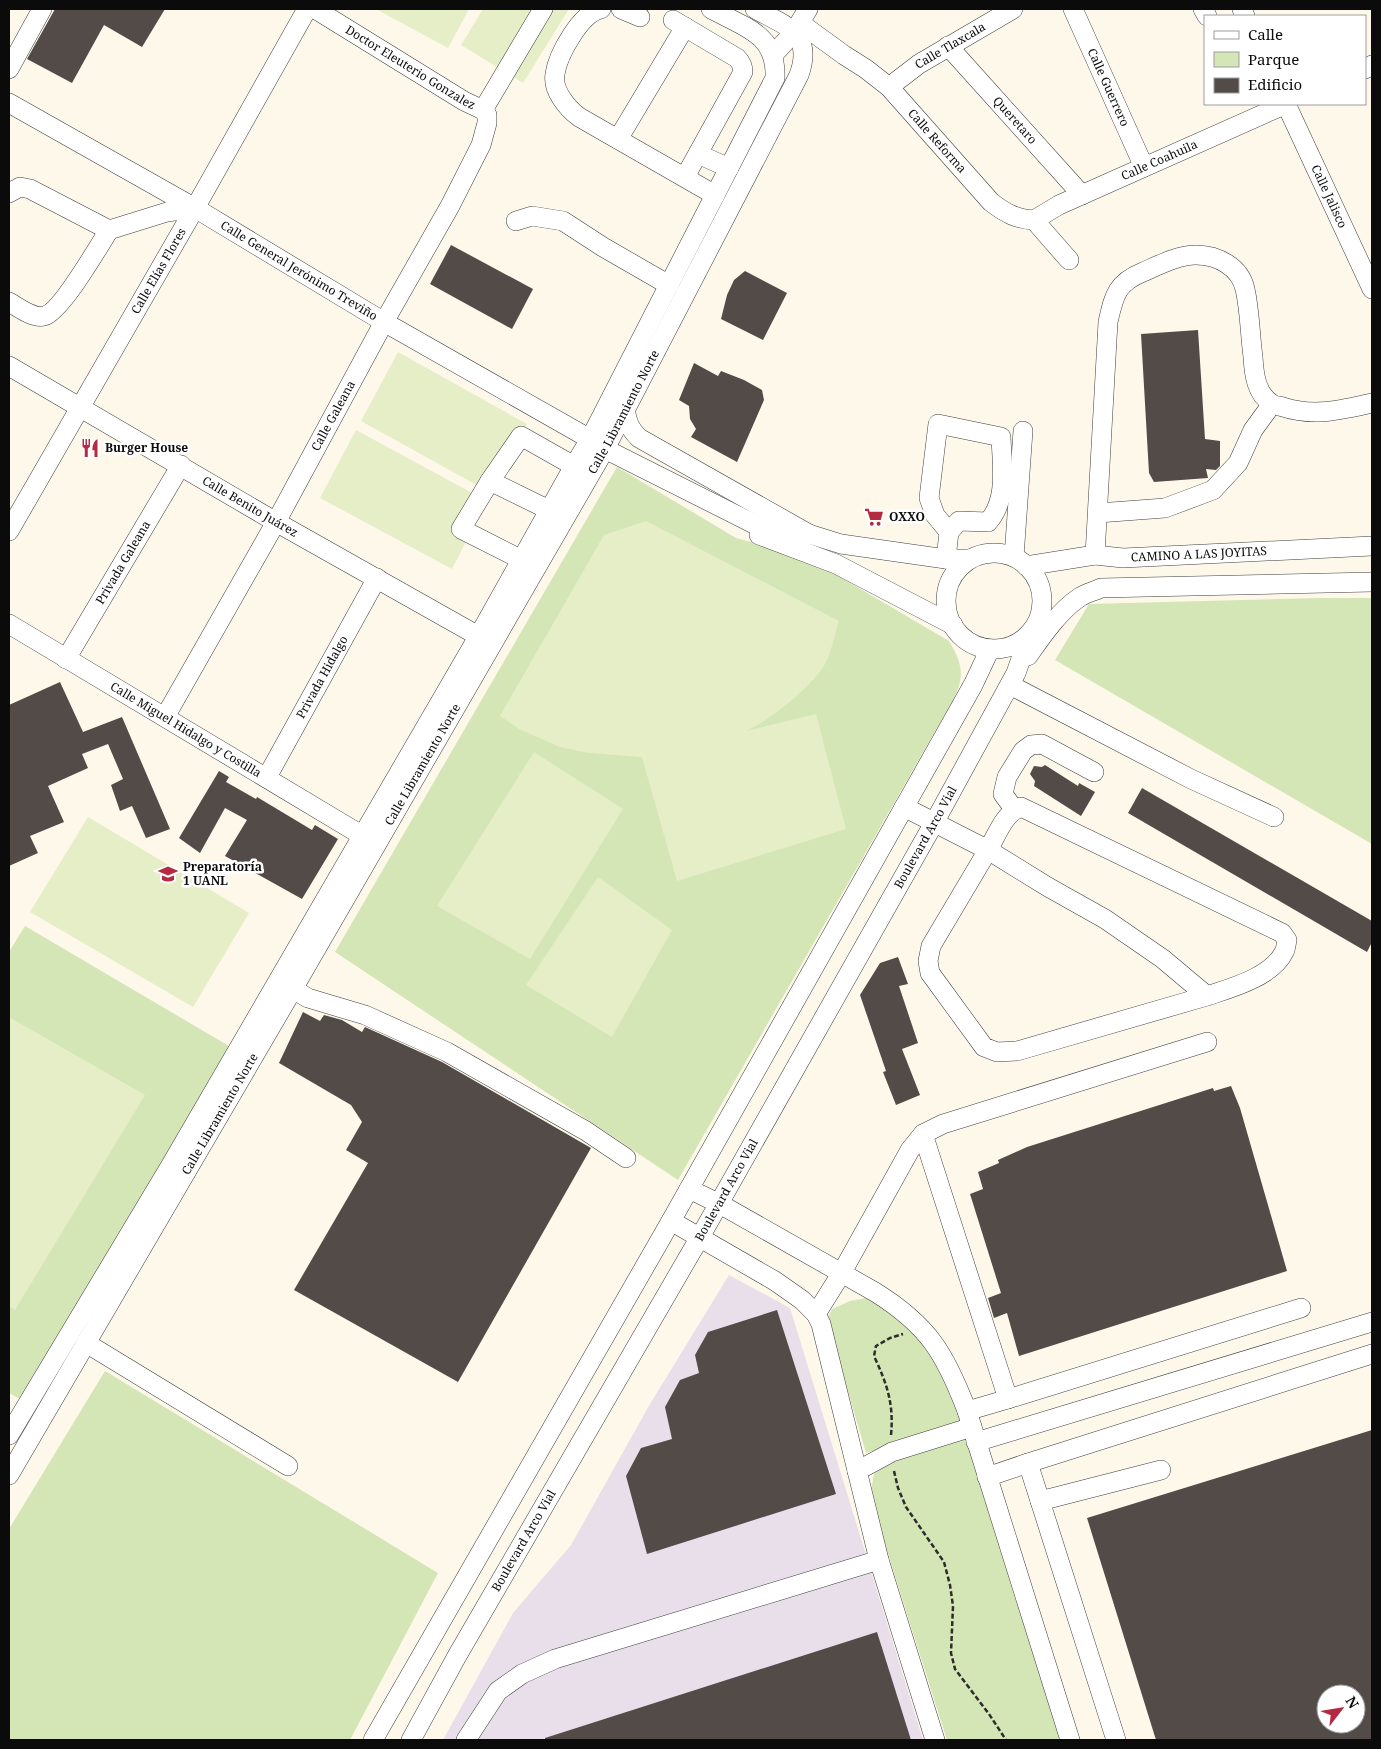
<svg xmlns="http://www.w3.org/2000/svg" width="1381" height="1749" font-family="'Noto Serif',serif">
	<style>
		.industrial { fill: #e8dfea }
		.green { fill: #d4e6b6 }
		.pitch { fill: #e5eec7 }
		.building { fill: #534b48; fill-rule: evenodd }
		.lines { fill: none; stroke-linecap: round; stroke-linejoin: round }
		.minor-casing { stroke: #3e3e3e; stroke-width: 20 }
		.path { stroke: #2d2d2d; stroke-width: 2.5; stroke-dasharray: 5 2.5; stroke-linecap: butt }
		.minor { stroke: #fff; stroke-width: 19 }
		.labels { text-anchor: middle; stroke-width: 5; stroke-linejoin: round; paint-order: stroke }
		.street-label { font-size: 12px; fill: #0b0b0b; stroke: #fff }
		.poi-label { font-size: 12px; font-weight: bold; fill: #0b0b0b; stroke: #fff; text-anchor: start }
	</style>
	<rect width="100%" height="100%" fill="#fef8ea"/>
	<polygon class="industrial" points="729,1275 790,1308 923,1740 443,1740 513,1613 571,1545 650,1404"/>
	<g class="green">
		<path d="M 617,467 L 736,538 L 806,557 L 949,641 C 963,665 965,676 953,700 L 678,1180 L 335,952 Z"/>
		<polygon points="1318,598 1372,598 1372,844 1055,660 1089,604"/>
		<polygon points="25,926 234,1049 27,1403 9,1393 9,952"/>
		<polygon points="866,1298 886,1309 932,1349 964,1423 866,1453 827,1320 832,1309 850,1301"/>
		<polygon points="105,1371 438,1573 350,1740 9,1740 9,1529"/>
		<polygon points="965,1435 1065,1740 947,1740 870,1497 874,1474 886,1463"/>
	</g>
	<g class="pitch">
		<polygon points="376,9 469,9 448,48"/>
		<polygon points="483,9 569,9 523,83 461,45"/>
		<polygon points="398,352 527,424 491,493 361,421"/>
		<polygon points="356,430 487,501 452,569 320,498"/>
		<path d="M 646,521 L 839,621 C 834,636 831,656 822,669 C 808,689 768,722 746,731 L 816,714 L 846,829 L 677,881 L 642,757 L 589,753 L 560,747 L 519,729 L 500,716 L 604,535 Z"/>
		<polygon points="534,752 623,809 530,959 437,906"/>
		<polygon points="88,817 249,913 193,1007 30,912"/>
		<polygon points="598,877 672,930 612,1037 526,985"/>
		<polygon points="9,1017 145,1095 15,1310 9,1306"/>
	</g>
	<g class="building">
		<polygon points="55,9 165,9 142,47 104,25 72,83 27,59"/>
		<polygon points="451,245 533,289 512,329 430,284"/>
		<polygon points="745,271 787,293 763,340 721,319 727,295 734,280"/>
		<polygon points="1198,330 1205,439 1220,441 1220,466 1216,470 1206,469 1208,478 1154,482 1149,473 1141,334"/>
		<polygon points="694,363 718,376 721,371 744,380 762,390 764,400 737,462 691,437 696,429 690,419 689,406 679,400"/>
		<polygon points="60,682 83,732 122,717 170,829 146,838 132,806 120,811 111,785 123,779 108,744 82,754 88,768 48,786 64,822 30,836 38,853 9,866 9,705"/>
		<polygon points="1045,765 1078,786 1079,783 1095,792 1081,816 1034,786 1035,781 1030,774 1034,766 1042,767"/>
		<polygon points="219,771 229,777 226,782 256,799 257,797 312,830 315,825 338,839 302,899 225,856 247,820 225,808 200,853 179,838"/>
		<polygon points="1142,788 1372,921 1372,942 1367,952 1128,813"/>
		<polygon points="898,957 908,984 899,986 918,1043 902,1049 920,1095 896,1105 883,1072 886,1071 860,995 880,963"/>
		<polygon points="303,1012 320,1021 324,1015 342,1020 362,1032 365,1027 442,1062 591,1148 458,1382 294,1290 368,1163 346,1150 362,1122 351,1105 279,1063"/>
		<polygon points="1231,1086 1240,1108 1287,1271 1019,1356 1007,1313 994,1318 988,1298 1001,1293 970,1194 983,1189 978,1172 999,1163 998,1160 1027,1147 1213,1088 1214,1091"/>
		<polygon points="777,1310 836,1494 647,1554 626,1476 641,1448 672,1439 665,1407 680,1380 699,1373 695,1355 708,1332"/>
		<path d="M 1372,1430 L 1372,1740 L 1156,1740 L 1087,1518 ZM 1326,1694 L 1356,1694 L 1356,1724 L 1326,1724 Z"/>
		<polygon points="877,1632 911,1740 545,1740 545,1738"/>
	</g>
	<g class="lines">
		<g class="minor-casing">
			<g id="minor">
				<path id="s1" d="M 315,9 L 464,101 L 483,110"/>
				<path d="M 601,9 C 581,13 558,54 555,74 C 552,90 567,108 579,117 L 715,195"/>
				<polyline points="621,9 640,17"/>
				<path id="s2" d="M 1073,9 L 1144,167"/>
				<polyline points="1203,9 1207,16"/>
				<polyline points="1242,9 1245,16"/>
				<path d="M 673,20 L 737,58 C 741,62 743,66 743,72 L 685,177"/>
				<path id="s3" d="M 800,23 L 844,55 L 866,69 L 889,87 L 991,202 C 1005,213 1016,219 1034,220 L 1069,260"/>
				<path id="s4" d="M 948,46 L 1082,195"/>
				<polyline points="773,55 794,32 808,9"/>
				<polyline points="9,69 42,9"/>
				<polyline points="1365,69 1372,65"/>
				<path id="s5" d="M 889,87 L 919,64 L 1013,9"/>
				<path id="s6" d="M 9,103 L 195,208 L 384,322 L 590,439 L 605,449 L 762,528 L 809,534"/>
				<path id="s7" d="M 1286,104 L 1372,289"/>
				<polyline points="483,110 543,9"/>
				<polyline points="618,139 685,27"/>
				<polyline points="698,154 729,168"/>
				<polyline points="9,193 20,187 30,189 109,230 167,212 195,208"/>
				<path id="s8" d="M 1034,220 L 1059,205 L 1286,104"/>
				<polyline points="516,221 532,216 563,221 603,247 669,285"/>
				<path d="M 9,302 C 18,307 33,319 44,316 C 60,313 99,246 109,230"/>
				<path id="s9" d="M 9,366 L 276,522 L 489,642"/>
				<path d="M 625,408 C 627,421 629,428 639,438 L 809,534 L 841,544 L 946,559 L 970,559"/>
				<polyline points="490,481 549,510"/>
				<polyline points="1098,513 1165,508 1213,490 1238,463 1253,430 1272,404"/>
				<path id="s10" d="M 9,531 L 195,208 L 307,9"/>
				<polyline points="759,535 836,564 953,625"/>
				<circle cx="994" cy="601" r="48"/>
				<path d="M 1095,555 L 1108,322 C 1114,296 1116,283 1143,272 C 1159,265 1178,255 1196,255 C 1218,255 1240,267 1245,289 C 1250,311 1250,335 1253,357 C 1254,374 1256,394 1272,404 C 1275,406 1280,406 1283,407 C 1313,417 1342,410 1372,403"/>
				<polyline points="1014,557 1023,431"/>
				<path d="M 946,559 L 949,532 L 959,521 L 988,522 C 1008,500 1002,466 1001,437 L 938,424 L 929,498 L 935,515 L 949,532"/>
				<polyline points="522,560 461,529 490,481 521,436 574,466"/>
				<path id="s11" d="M 1026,566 L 1095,555 L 1123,558 L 1372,546"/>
				<path id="s12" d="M 9,624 L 373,842"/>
				<path d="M 1028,656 C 1042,636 1059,611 1080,597 C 1086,593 1095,591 1101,588 L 1372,582"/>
				<path id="s13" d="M 66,659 L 181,465"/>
				<polyline points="1010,685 1191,779 1274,817"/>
				<path id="s14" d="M 165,717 L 276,522 L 384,322 L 450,206 L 481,145 L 487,123 L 487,115 L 483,110"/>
				<path id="s15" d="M 267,777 L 377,578"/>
				<path d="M 904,807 L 988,850 C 997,835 1004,813 1021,807 L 1282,933 L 1287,940 C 1286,944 1286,949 1284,952 C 1272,977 1231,988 1207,996 L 1017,1051 L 997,1052 L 984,1047 L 930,973 L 928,961 L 931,946 L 988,850 L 1048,887 L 1105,919 L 1163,959 L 1207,996"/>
				<polyline points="1014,809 1003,794 1007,777 1023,751 1031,745 1042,744 1094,772"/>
				<polyline points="293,989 308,998 365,1015 447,1052 586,1131 626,1158"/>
				<polyline points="923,1134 1008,1399"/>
				<path d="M 689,1189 L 718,1203 L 875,1292 C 928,1325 945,1353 967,1411 L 1070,1740"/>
				<polyline points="671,1221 775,1281 802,1300 816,1314 821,1324 879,1560 935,1740"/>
				<polyline points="816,1314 841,1274 910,1150 923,1134 943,1124 1207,1042"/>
				<polyline points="86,1343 288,1466"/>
				<polyline points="967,1411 1008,1399 1301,1308"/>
				<path d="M 9,1435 L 171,1165 L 478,637 L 574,466 L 590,439 L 775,78 C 777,34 744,27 711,9"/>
				<polyline points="976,1442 1372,1322"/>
				<polyline points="1028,1463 1116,1740"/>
				<polyline points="857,1471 892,1452 972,1427"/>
				<path id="s16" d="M 9,1475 L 293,989 L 605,449 L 799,75 C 814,33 786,26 755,9"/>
				<polyline points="987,1477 1028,1463 1372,1354"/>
				<polyline points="1040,1501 1161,1470"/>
				<polyline points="373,1740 671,1221 973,685 990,649"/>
				<path id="s17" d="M 411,1740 L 457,1656 L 700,1237 L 934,823 L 1016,673 L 1030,633"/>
				<polyline points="466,1740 498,1691 522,1674 555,1659 879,1560"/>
			</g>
		</g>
		<g class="path">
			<path d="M 891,1435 C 894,1404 887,1384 874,1356 L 876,1346 L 890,1338 L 903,1334"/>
			<polyline points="894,1471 898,1488 906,1507 944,1562 950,1585 953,1606 951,1653 955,1669 989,1714 1006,1740"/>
		</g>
		<use href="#minor" class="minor"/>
	</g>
	<defs>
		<g id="restaurant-bare" transform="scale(1.5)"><path d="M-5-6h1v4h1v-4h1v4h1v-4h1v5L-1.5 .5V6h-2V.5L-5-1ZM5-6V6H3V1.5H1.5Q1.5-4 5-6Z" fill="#b42a40" stroke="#fff" stroke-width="2.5" paint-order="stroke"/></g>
		<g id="supermarket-bare" transform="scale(1.5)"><path d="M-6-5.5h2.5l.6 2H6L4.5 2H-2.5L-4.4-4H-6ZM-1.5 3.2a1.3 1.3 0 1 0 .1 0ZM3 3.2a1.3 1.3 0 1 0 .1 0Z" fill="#b42a40" stroke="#fff" stroke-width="2.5" paint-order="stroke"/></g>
		<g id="university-bare" transform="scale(1.5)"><path d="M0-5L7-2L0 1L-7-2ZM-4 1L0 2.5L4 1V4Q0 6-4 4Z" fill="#b42a40" stroke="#fff" stroke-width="2.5" paint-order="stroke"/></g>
	</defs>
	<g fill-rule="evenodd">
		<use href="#restaurant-bare" x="90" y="448"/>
		<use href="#supermarket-bare" x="874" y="517"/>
		<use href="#university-bare" x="168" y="874"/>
	</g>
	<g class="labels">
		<g class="street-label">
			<text dy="4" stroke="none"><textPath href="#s5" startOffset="74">Calle Tlaxcala</textPath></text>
			<text dy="4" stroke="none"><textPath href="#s1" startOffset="112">Doctor Eleuterio Gonzalez</textPath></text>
			<text dy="4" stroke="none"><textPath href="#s2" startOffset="86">Calle Guerrero</textPath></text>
			<text dy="4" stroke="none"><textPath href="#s4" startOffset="100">Queretaro</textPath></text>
			<text dy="4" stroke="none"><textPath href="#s3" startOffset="182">Calle Reforma</textPath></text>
			<text dy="4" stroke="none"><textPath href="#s8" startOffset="139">Calle Coahuila</textPath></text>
			<text dy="4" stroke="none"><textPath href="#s7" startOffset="102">Calle Jalisco</textPath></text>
			<text dy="4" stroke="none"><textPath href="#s10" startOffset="300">Calle Elías Flores</textPath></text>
			<text dy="4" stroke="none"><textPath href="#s6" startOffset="335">Calle General Jerónimo Treviño</textPath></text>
			<text dy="4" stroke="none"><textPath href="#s16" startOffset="1228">Calle Libramiento Norte</textPath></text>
			<text dy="4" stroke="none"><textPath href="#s14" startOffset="345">Calle Galeana</textPath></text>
			<text dy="4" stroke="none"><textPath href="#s9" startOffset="279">Calle Benito Juárez</textPath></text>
			<text dy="4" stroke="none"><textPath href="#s11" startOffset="174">CAMINO A LAS JOYITAS</textPath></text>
			<text dy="4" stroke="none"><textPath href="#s13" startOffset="112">Privada Galeana</textPath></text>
			<text dy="4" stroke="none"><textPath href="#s15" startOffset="114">Privada Hidalgo</textPath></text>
			<text dy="4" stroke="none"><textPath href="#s12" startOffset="206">Calle Miguel Hidalgo y Costilla</textPath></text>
			<text dy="4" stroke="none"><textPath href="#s16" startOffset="822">Calle Libramiento Norte</textPath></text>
			<text dy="4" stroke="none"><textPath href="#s17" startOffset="1039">Boulevard Arco Vial</textPath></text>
			<text dy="4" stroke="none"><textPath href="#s16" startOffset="418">Calle Libramiento Norte</textPath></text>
			<text dy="4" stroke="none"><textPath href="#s17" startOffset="634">Boulevard Arco Vial</textPath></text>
			<text dy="4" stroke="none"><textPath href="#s17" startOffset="229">Boulevard Arco Vial</textPath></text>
		</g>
		<g class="poi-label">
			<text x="105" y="452">Burger House</text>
			<text x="889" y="521">OXXO</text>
			<text x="183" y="871">Preparatoría<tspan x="183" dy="14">1 UANL</tspan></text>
		</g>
	</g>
	<rect width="1381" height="1749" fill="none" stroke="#0b0b0b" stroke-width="20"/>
	<rect x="1204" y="15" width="162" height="90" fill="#ffffff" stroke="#9d9d9d"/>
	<rect x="1214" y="31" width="25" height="8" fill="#ffffff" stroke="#9d9d9d"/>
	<text x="1248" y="40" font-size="15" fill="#0b0b0b">Calle</text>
	<rect x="1214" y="52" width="25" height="15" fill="#d4e6b6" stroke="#9d9d9d"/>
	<text x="1248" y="65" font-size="15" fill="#0b0b0b">Parque</text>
	<rect x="1214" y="78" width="25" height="15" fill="#534b48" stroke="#9d9d9d"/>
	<text x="1248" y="90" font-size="15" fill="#0b0b0b">Edificio</text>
	<g transform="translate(1341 1709) rotate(59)"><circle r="24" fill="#ffffff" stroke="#9d9d9d"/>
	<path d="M0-4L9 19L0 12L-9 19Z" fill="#b42a40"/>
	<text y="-8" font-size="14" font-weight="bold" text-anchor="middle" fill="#0b0b0b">N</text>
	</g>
</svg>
